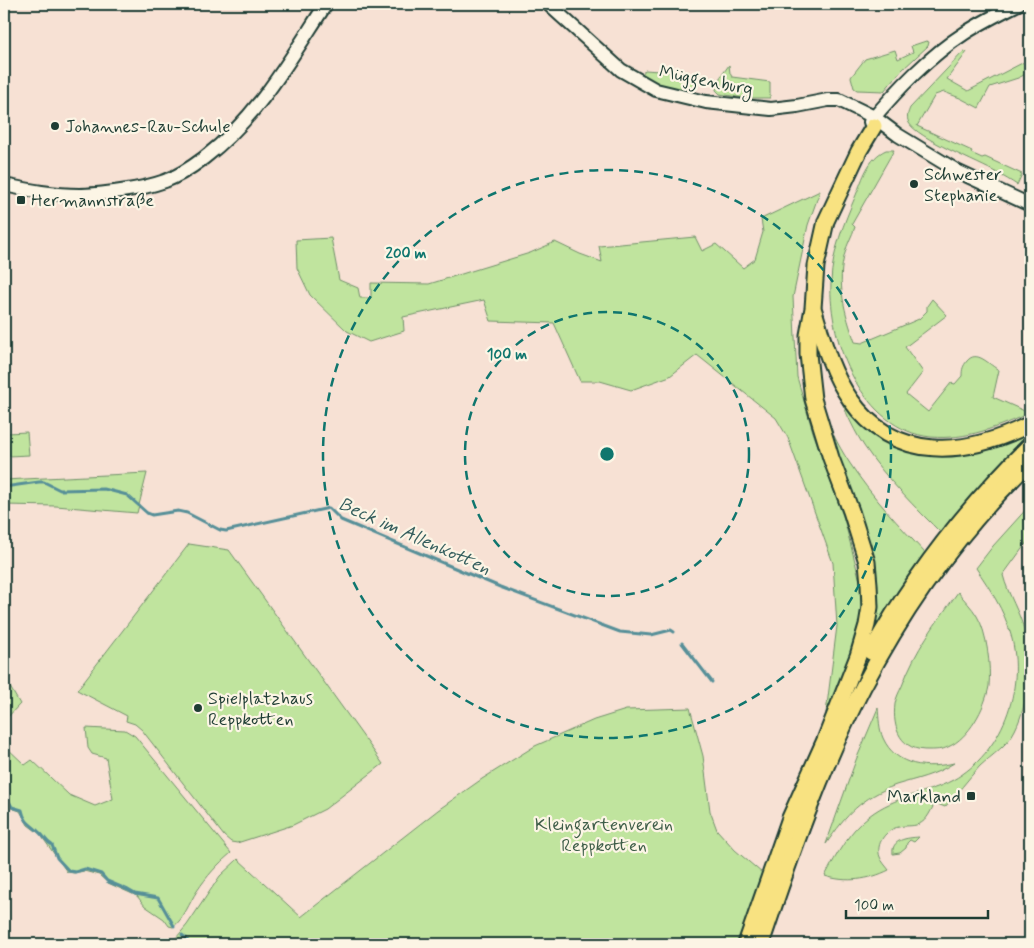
<svg xmlns="http://www.w3.org/2000/svg" width="1034" height="948" font-family="Mynerve,sans-serif">
	<style>
		.green { fill: #c0e49e; stroke: #709069 }
		.lines { fill: none; stroke-linecap: round; stroke-linejoin: round }
		.stream { stroke: #568f98; stroke-width: 3 }
		.secondary-casing { stroke: #1f3d34; stroke-width: 16 }
		.motorway-casing { stroke: #1f3d34; stroke-width: 19 }
		.secondary { stroke: #fcf5e5; stroke-width: 12 }
		.motorway { stroke: #f8e281; stroke-width: 15 }
		.ring { fill: none; stroke: #0f766e; stroke-width: 2.5; stroke-dasharray: 9 6 }
		.poi-dot { fill: #1f3d34; stroke: #fcf5e5; stroke-width: 2 }
		.labels { text-anchor: middle; stroke-width: 4.5; stroke-linejoin: round; paint-order: stroke }
		.street-label { font-size: 18px; fill: #1f3d34; stroke: #fcf5e5 }
		.poi-label { font-size: 18px; fill: #1f3d34; stroke: #fcf5e5; text-anchor: start }
		.park-label { font-size: 18px; fill: #3f5e49; stroke: #fcf5e5 }
		.water-label { font-size: 19px; font-style: italic; fill: #365f5e; stroke: #fcf5e5 }
		.centre { fill: #0f766e; stroke: #fcf5e5; stroke-width: 2.5 }
		.ring-label { font-size: 15px; text-anchor: middle; font-weight: bold; fill: #0f766e; stroke: #fcf5e5; stroke-width: 4.5; stroke-linejoin: round; paint-order: stroke }
	</style>
	<rect width="100%" height="100%" fill="#f7e1d4"/>
	<filter id="ink" filterUnits="userSpaceOnUse"><feTurbulence type="fractalNoise" baseFrequency=".02" numOctaves="2"/><feDisplacementMap in="SourceGraphic" scale="10" xChannelSelector="R" yChannelSelector="G"/><feConvolveMatrix kernelMatrix="1 2 1 2 8 2 1 2 1" color-interpolation-filters="sRGB"/></filter>
	<g filter="url(#ink)">
		<g class="green">
			<polygon points="926,41 929,42 928,46 902,70 884,91 857,90 854,88 851,77 865,59 895,50 898,59 913,52 911,46"/>
			<path d="M 964,51 L 967,52 L 947,79 L 968,91 L 1030,59 L 1030,72 L 1018,78 L 990,87 L 979,108 L 960,98 L 944,92 L 935,95 L 917,126 L 972,151 L 971,153 L 982,158 L 985,157 L 1022,174 L 1017,185 C 1011,181 1004,177 997,173 C 980,163 917,138 909,123 C 906,117 908,113 910,108 Z"/>
			<polygon points="729,65 730,73 732,77 770,82 770,98 743,98 720,94 716,90 717,82"/>
			<path d="M 645,70 L 687,73 L 699,81 L 692,89 C 677,91 653,84 642,74 Z"/>
			<path d="M 886,150 L 894,150 L 852,224 L 855,227 C 852,236 847,244 845,253 C 836,283 845,314 855,342 L 862,343 L 919,319 L 927,311 L 927,306 L 932,299 L 947,315 L 905,347 L 923,372 L 906,394 L 928,412 L 951,383 L 955,384 L 962,376 C 962,369 963,366 967,361 C 977,349 989,365 999,370 L 993,397 L 1029,413 C 999,427 966,440 931,437 C 863,430 828,342 831,282 C 832,252 844,223 856,195 C 863,178 868,158 886,150 Z"/>
			<polygon points="820,191 808,225 793,297 797,377 813,432 844,519 860,581 861,612 854,657 826,713 837,626 833,563 788,438 776,418 697,355 670,376 631,390 600,381 580,381 554,323 491,321 484,300 403,317 404,331 369,342 347,331 310,295 297,268 296,240 331,238 339,280 358,288 360,298 371,298 371,283 429,284 530,253 555,242 580,254 602,262 599,246 695,237 702,251 716,244 743,268 755,259 763,232 761,219"/>
			<path d="M 832,376 L 844,397 L 919,452 L 1030,430 L 1030,441 L 943,535 C 915,507 886,479 864,446 C 850,424 841,401 832,376 Z"/>
			<path d="M 819,404 C 828,424 837,444 849,462 C 871,496 899,525 926,554 L 868,646 L 874,601 Z"/>
			<polygon points="27,432 29,455 9,456 7,433"/>
			<polygon points="147,473 137,513 56,506 4,505 4,480"/>
			<path d="M 1030,505 L 1030,538 L 1003,575 C 1008,595 1020,612 1025,633 C 1032,663 1029,702 1015,730 C 1008,745 992,755 980,766 C 968,779 957,794 945,807 L 935,803 C 931,810 927,821 919,824 C 912,827 905,825 899,827 C 886,829 875,844 880,857 C 882,862 886,866 889,870 C 869,880 846,883 825,876 C 837,854 849,831 869,816 C 896,795 925,795 953,780 C 1002,753 1026,689 1011,635 C 1004,610 990,589 976,568 L 993,546 Z"/>
			<polygon points="189,544 229,550 383,764 325,809 293,825 237,843 231,842 224,836 142,730 135,724 126,721 127,716 77,690"/>
			<path d="M 958,592 C 964,600 972,607 977,616 C 987,632 991,667 989,686 C 985,708 969,738 948,747 C 942,750 935,750 929,750 C 901,751 892,729 895,704 C 896,698 899,692 902,686 C 915,650 936,623 958,592 Z"/>
			<polygon points="4,677 20,704 4,721"/>
			<polygon points="690,708 703,756 710,811 717,830 735,850 762,873 749,922 738,944 174,944 170,939 176,938 187,925 220,876 238,859 301,917 438,810 482,779 535,746 594,720 626,710"/>
			<path d="M 878,708 C 879,718 879,729 883,738 C 896,767 928,769 954,763 C 933,776 919,778 896,785 C 861,798 847,814 826,844 L 856,760 Z"/>
			<path d="M 86,728 L 125,730 L 135,736 L 231,853 C 217,865 207,876 197,891 C 189,903 184,919 173,927 L 169,926 L 164,919 L 145,906 L 137,896 L 108,883 L 99,875 L 84,871 L 74,873 L 67,872 L 40,834 L 28,825 L 20,811 L 11,808 L 4,794 L 4,745 L 25,765 L 32,760 L 69,795 L 95,806 L 113,799 L 106,758 L 92,754 L 88,748 Z"/>
			<path d="M 919,837 L 914,842 L 910,840 L 907,843 L 906,848 L 900,853 L 893,854 C 891,839 907,838 919,837 Z"/>
		</g>
		<g class="lines">
			<g class="stream">
				<polyline points="4,487 39,482 44,482 60,490 104,489 127,495 147,513 152,515 178,511 187,513 220,530 226,531 329,508 341,520 500,587 620,632 651,635 671,630 674,632"/>
				<polyline points="682,643 712,682"/>
				<path d="M 4,792 L 12,807 L 22,810 C 24,822 32,825 40,833 C 45,837 46,842 52,845 L 57,858 L 69,871 L 75,872 L 85,869 L 101,874 L 107,881 L 128,890 L 135,894 L 158,898 L 174,926"/>
				<polyline points="182,935 187,939 188,944"/>
			</g>
			<g class="secondary-casing">
				<g id="secondary">
					<polyline points="548,4 621,70 656,90 706,102 771,109 797,106 828,100 839,100 874,117 898,135 954,169"/>
					<path d="M 870,122 C 898,89 928,57 965,33 C 982,22 1000,13 1018,4"/>
					<polyline points="948,167 1030,205"/>
					<path d="M 4,185 C 29,190 54,195 79,195 C 93,195 107,193 121,191 C 136,189 151,186 165,181 C 179,176 192,167 204,158 C 258,117 290,59 326,4"/>
				</g>
			</g>
			<g class="motorway-casing">
				<g id="motorway">
					<path d="M 814,311 C 823,341 831,372 850,399 C 895,464 967,456 1030,424"/>
					<path d="M 871,652 C 914,575 967,507 1030,445"/>
					<polyline points="746,944 790,818 825,740 858,656 867,625 870,607 869,584 867,562 851,511 831,458 813,399 808,354 808,335 813,308 816,266 826,221 859,151 874,126"/>
					<path d="M 761,944 C 790,857 821,768 863,687 C 906,605 963,526 1030,462"/>
				</g>
			</g>
			<use href="#secondary" class="secondary"/>
			<use href="#motorway" class="motorway"/>
		</g>
	</g>
	<g class="ring">
		<circle cx="607" cy="454" r="142"/>
		<circle cx="607" cy="454" r="284"/>
	</g>
	<g class="poi-dot">
		<circle cx="55" cy="126" r="5"/>
		<circle cx="914" cy="184" r="5"/>
		<rect x="16" y="195" width="10" height="10" rx="2.5"/>
		<circle cx="198" cy="708" r="5"/>
		<rect x="966" y="791" width="10" height="10" rx="2.5"/>
	</g>
	<g class="labels">
		<g class="street-label">
			<text transform="translate(706 80) rotate(11)" y="6">Müggenburg</text>
		</g>
		<g class="poi-label">
			<text x="65" y="132">Johannes-Rau-Schule</text>
			<text x="924" y="180">Schwester<tspan x="924" dy="21">Stephanie</tspan></text>
			<text x="31" y="206">Hermannstraße</text>
			<text x="208" y="704">Spielplatzhaus<tspan x="208" dy="21">Reppkotten</tspan></text>
			<text x="961" y="802" text-anchor="end">Markland</text>
		</g>
		<g class="park-label">
			<text x="604" y="830">Kleingartenverein<tspan x="604" dy="21">Reppkotten</tspan></text>
		</g>
		<g class="water-label">
			<text transform="translate(415 535) rotate(24)" y="7">Beck im Allenkotten</text>
		</g>
	</g>
	<circle cx="607" cy="454" r="8" class="centre"/>
	<g class="ring-label">
		<text x="406" y="258">200 m</text>
		<text x="507" y="359">100 m</text>
	</g>
	<rect width="1034" height="948" fill="none" stroke="#fcf5e5" stroke-width="20"/>
	<rect x="10" y="10" width="1014" height="928" fill="none" stroke="#1f3d34" stroke-width="2" filter="url(#ink)"/>
	<path d="M846 910v8h142v-8" fill="none" stroke="#1f3d34" stroke-width="2.5"/>
	<text x="854" y="910" font-size="15" fill="#1f3d34" stroke="#fcf5e5" stroke-width="4" paint-order="stroke">100 m</text>
</svg>
